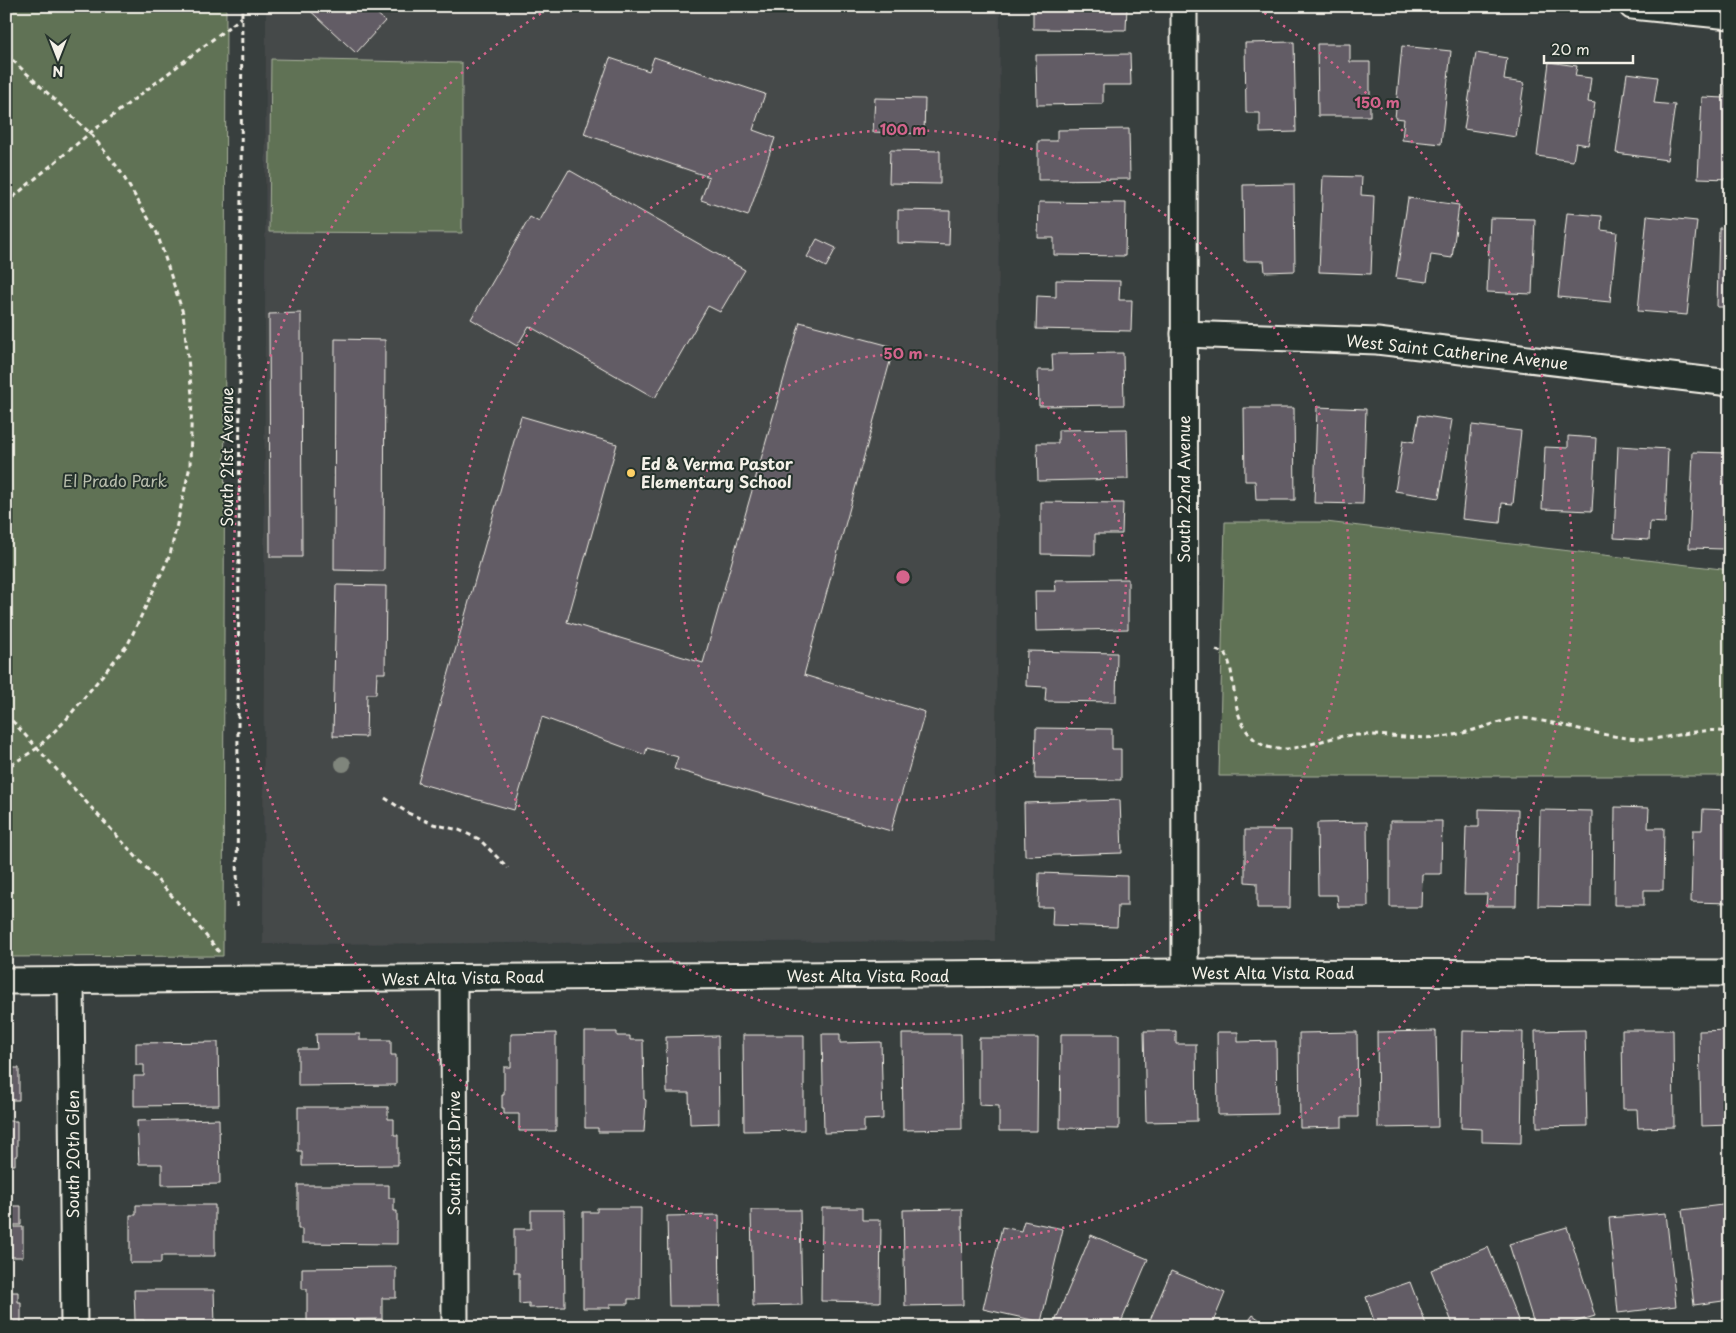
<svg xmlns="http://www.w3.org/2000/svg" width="1736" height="1333" font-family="'Playpen Sans',sans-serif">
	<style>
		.built { fill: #45484a }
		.green { fill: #607254; stroke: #aab29e }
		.building { fill: #625c65; stroke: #f4f1e8 }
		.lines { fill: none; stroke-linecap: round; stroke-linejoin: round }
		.street-casing { stroke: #f4f1e8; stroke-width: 29 }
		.path { stroke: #f4f1e8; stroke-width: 3; stroke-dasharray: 5 4; stroke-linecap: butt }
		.street { stroke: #26332d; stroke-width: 25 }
		.tree { fill: #7f857b }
		.ring { fill: none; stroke: #d4648c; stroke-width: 2.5; stroke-dasharray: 2.5 5 }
		.poi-dot { fill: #ffd166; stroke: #26332d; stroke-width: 2 }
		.labels { text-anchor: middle; stroke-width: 4; stroke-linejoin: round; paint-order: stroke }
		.street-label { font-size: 16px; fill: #f4f1e8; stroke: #26332d }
		.poi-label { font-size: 16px; font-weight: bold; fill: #f4f1e8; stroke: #26332d; text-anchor: start }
		.park-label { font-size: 16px; fill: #b9bead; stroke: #26332d }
		.centre { fill: #d4648c; stroke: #26332d; stroke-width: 2.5 }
		.ring-label { font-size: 15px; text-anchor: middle; font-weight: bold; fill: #d4648c; stroke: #26332d; stroke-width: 4; stroke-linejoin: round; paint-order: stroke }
	</style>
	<rect width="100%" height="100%" fill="#383f3e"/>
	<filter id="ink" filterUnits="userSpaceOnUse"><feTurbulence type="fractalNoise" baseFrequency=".02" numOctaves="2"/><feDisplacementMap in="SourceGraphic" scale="10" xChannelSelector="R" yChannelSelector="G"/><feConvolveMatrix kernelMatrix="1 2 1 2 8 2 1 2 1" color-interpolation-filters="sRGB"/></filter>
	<g filter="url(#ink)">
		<polygon class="built" points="266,6 1000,6 995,941 263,944"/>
		<g class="green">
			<polygon points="6,6 226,6 223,956 6,957"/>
			<polygon points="271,59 462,63 462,233 269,232"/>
			<polygon points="1225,522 1326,522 1730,570 1730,776 1219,776"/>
		</g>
		<g class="building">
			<polygon points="305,6 369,6 385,21 356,53"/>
			<polygon points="1033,6 1127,6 1126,30 1033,29"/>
			<polygon points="1294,42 1296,132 1260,133 1260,113 1246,113 1245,43"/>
			<polygon points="1317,44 1350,44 1350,62 1370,62 1370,116 1318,116"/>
			<polygon points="1402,46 1451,51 1441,144 1402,140 1404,119 1395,118"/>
			<polygon points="1476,53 1507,58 1504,80 1524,83 1516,137 1464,129"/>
			<polygon points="1130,54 1131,85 1103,85 1103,104 1037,105 1036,55"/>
			<polygon points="654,57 765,94 753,130 775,138 748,216 701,200 709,177 584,134 610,58 649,71"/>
			<polygon points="1549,62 1577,66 1575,76 1591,78 1588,102 1595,103 1588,145 1576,143 1573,161 1537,156"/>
			<polygon points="1627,73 1658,77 1654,103 1675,105 1667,160 1616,153"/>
			<polygon points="1725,85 1730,85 1730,179 1698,178 1702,97 1725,98"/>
			<polygon points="875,98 925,99 924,134 873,132"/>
			<polygon points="1129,129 1130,179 1038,180 1038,141 1057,141 1057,130"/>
			<polygon points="890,150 940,151 940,184 889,183"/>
			<polygon points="569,170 745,270 720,312 708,306 655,398 529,326 517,346 471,319 530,217 539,222"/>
			<polygon points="1323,176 1362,177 1361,195 1374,196 1371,274 1319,272"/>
			<polygon points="1294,184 1295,271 1265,272 1264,261 1244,261 1243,185"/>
			<polygon points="1408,198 1459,205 1452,258 1431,255 1427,282 1396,278"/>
			<polygon points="1039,202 1126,203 1125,256 1054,255 1054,238 1038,238"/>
			<polygon points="898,210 950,211 949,245 898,243"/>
			<polygon points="1567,213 1602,216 1601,230 1617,232 1610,302 1558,297"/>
			<polygon points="1647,216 1697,221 1687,315 1638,311"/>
			<polygon points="1490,218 1535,219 1532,294 1487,292"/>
			<polygon points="1719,228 1730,228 1730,307 1717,307"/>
			<polygon points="817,239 836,248 826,267 807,257"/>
			<polygon points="1056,280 1120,281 1119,300 1132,300 1131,331 1036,329 1037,296 1056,297"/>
			<polygon points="301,313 302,557 270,557 269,314"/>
			<polygon points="800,322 894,347 804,675 925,712 891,831 674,769 678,757 647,748 645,755 542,717 514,810 418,783 521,416 617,444 567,622 703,663"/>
			<polygon points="335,339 385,340 384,571 334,570"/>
			<polygon points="1123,353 1124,405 1039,406 1038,370 1053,370 1052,354"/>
			<polygon points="1317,407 1366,409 1363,504 1314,503"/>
			<polygon points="1244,408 1294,408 1295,500 1256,500 1255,481 1245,481"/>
			<polygon points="1419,415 1452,420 1439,498 1395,491 1403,440 1414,442"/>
			<polygon points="1472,425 1521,431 1513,504 1502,503 1500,523 1462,519"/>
			<polygon points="1127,429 1128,479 1038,481 1037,443 1058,443 1058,430"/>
			<polygon points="1568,436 1596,438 1592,511 1542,509 1545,447 1568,448"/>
			<polygon points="1618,446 1668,449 1665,523 1650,522 1649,540 1614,538"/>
			<polygon points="1693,452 1728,453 1730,531 1724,530 1723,549 1689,548"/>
			<polygon points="1041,502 1123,503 1122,534 1095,534 1095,555 1041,554"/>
			<polygon points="1128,579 1128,629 1036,631 1035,591 1056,591 1055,580"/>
			<polygon points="336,585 386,586 385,673 377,673 376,694 367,694 366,737 333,736"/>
			<polygon points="1027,651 1117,653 1116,702 1045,701 1046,687 1026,686"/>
			<polygon points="1036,728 1112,729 1112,749 1121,749 1121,780 1035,779"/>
			<polygon points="1120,800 1122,853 1025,856 1024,803"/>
			<polygon points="1615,807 1649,808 1648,828 1664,828 1663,890 1644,890 1644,905 1614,905"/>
			<polygon points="1479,809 1518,810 1516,906 1486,906 1487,894 1464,894 1466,827 1479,827"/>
			<polygon points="1703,809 1730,810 1730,903 1691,902 1693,830 1702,830"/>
			<polygon points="1540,810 1592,811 1591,907 1538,906"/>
			<polygon points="1390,821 1442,821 1441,874 1422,874 1421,907 1390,907"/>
			<polygon points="1367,822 1368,907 1338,907 1337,895 1318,895 1317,823"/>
			<polygon points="1245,830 1291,830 1290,908 1257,908 1257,883 1245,882"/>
			<polygon points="1039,873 1127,876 1127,906 1118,906 1117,927 1052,925 1053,907 1038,907"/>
			<polygon points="1585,1030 1587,1126 1537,1127 1535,1031"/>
			<polygon points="1622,1030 1673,1030 1674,1127 1638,1128 1637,1109 1623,1109"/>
			<polygon points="1730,1030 1730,1125 1701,1126 1699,1031"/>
			<polygon points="1144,1031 1176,1031 1176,1044 1196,1044 1197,1121 1146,1122"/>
			<polygon points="1436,1031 1438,1127 1378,1128 1377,1032"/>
			<polygon points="1463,1031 1523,1032 1521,1143 1482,1142 1482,1129 1461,1128"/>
			<polygon points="585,1032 617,1032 617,1036 630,1036 630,1040 643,1040 644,1099 646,1100 644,1132 598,1132 598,1128 585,1128"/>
			<polygon points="1217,1032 1238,1032 1238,1042 1276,1041 1277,1114 1218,1115"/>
			<polygon points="1357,1032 1358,1117 1342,1117 1342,1127 1300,1128 1299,1033"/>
			<polygon points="556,1033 556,1131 519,1131 519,1114 504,1114 504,1108 502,1108 502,1095 504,1095 504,1067 511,1067 511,1034"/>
			<polygon points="316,1034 360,1034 360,1040 391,1040 391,1055 396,1055 396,1085 298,1086 298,1049 317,1049"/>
			<polygon points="822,1034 840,1034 840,1043 881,1042 883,1119 864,1120 864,1132 824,1133"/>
			<polygon points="902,1034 961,1034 962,1129 903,1130"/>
			<polygon points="1061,1034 1119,1034 1119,1129 1060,1128"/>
			<polygon points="743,1035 804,1035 804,1130 744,1131"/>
			<polygon points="718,1036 719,1123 690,1124 689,1093 667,1093 666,1037"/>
			<polygon points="979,1038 1038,1038 1037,1131 999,1131 999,1106 979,1105"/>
			<polygon points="218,1042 219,1105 134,1106 134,1076 144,1076 144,1065 136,1065 136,1043"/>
			<polygon points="6,1055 10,1055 10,1068 19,1068 19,1100 6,1100"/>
			<polygon points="298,1107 388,1107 388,1119 394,1119 394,1135 398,1135 398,1165 302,1166 302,1151 298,1151"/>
			<polygon points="219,1119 220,1184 162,1185 162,1164 139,1164 137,1121"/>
			<polygon points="6,1121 17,1121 17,1156 15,1156 15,1165 9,1165 9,1176 6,1176"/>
			<polygon points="298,1185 389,1185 389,1198 394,1198 394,1211 397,1211 397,1244 302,1243 302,1229 298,1229"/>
			<polygon points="1730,1204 1730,1300 1694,1305 1682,1210"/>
			<polygon points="136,1205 215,1205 215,1256 161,1256 161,1263 130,1263 130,1215 136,1215"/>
			<polygon points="6,1206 21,1206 21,1225 14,1225 14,1227 23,1227 23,1257 6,1257"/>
			<polygon points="597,1208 641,1208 640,1299 628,1299 628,1304 610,1304 610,1308 583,1308 583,1212 597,1212"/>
			<polygon points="822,1208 862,1208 862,1220 881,1220 880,1302 821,1301"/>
			<polygon points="962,1209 963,1305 905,1306 903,1210"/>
			<polygon points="531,1210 564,1210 565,1307 529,1308 529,1303 519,1304 519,1273 514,1273 514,1229 531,1229"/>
			<polygon points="751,1210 800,1210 802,1305 753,1306"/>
			<polygon points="1666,1213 1676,1306 1618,1313 1609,1218"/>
			<polygon points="719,1215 720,1306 669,1306 667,1216"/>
			<polygon points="1024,1221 1063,1229 1041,1322 983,1309 1002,1227 1021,1231"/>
			<polygon points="1567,1227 1595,1316 1558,1327 1535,1327 1509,1244"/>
			<polygon points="1091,1235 1148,1259 1119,1327 1061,1327 1054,1324"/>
			<polygon points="1488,1247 1521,1327 1454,1327 1431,1270"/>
			<polygon points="396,1267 396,1298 382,1298 382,1319 307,1320 307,1289 302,1289 302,1268"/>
			<polygon points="1171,1271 1225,1293 1211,1327 1147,1327"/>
			<polygon points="6,1280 8,1292 18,1292 18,1302 21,1302 21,1327 6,1327"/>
			<polygon points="1410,1282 1427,1327 1376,1327 1366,1297"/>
			<polygon points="134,1290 214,1290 215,1326 136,1327 136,1323 144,1323 144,1320 135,1320"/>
			<polygon points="1253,1315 1270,1327 1244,1327"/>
		</g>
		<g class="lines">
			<g class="street-casing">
				<g id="street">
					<polyline points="1184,6 1185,972"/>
					<polyline points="1632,6 1730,16"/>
					<polyline points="1184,334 1377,341 1730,383"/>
					<polyline points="454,978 455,1327"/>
					<polyline points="71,980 74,1327"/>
					<polyline points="6,981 1185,972 1730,973"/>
				</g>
			</g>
			<g class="path">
				<polyline points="6,54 90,133 119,169 157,233 183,313 192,395 190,466 170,555 128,644 65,721 36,749 6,768"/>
				<polyline points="6,203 90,133 242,17"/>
				<path d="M 1216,650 L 1226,654 C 1238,682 1229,716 1254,739 C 1279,762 1316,739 1345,736 C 1376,732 1409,740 1440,737 C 1468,735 1493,721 1521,718 C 1563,722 1604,739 1646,739 C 1674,739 1703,725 1730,733"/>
				<polyline points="6,714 191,917 219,952"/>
				<polyline points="385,798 408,813 433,824 459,830 479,839 508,868"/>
				<polyline points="237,907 242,6"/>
			</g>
			<use href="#street" class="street"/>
		</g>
		<circle class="tree" cx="343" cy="764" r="8"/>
	</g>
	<g class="ring">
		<circle cx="903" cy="577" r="223"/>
		<circle cx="903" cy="577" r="447"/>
		<path d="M1258 9A670 670 0 1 1 548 9"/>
	</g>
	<circle class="poi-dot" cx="631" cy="473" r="5"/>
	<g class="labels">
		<g class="street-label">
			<text transform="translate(1457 352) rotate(6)" y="6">West Saint Catherine Avenue</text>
			<text transform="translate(227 457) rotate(-90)" y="6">South 21st Avenue</text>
			<text transform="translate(1184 489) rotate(-90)" y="6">South 22nd Avenue</text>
			<text x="1273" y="979">West Alta Vista Road</text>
			<text x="868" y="982">West Alta Vista Road</text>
			<text transform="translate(463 978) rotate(-1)" y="6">West Alta Vista Road</text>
			<text transform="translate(454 1153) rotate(-90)" y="6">South 21st Drive</text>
			<text transform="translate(73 1154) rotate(-90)" y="6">South 20th Glen</text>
		</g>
		<g class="poi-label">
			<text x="641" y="470">Ed &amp; Verma Pastor<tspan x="641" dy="18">Elementary School</tspan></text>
		</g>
		<g class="park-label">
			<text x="115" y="487">El Prado Park</text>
		</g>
	</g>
	<circle cx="903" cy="577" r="8" class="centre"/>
	<g class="ring-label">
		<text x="1377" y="108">150 m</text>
		<text x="903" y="135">100 m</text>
		<text x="903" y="359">50 m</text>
	</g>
	<rect width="1736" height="1333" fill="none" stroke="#26332d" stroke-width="25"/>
	<rect x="12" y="12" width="1711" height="1308" fill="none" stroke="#f4f1e8" stroke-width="2" filter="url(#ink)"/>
	<g transform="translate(58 58) rotate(180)" stroke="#26332d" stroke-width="4" paint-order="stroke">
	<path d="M0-4L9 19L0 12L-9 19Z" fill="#f4f1e8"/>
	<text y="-8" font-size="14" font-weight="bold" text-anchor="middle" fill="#f4f1e8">N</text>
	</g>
	<path d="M1544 55v8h89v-8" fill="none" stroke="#f4f1e8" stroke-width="2.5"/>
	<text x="1551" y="55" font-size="15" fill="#f4f1e8" stroke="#26332d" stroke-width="4" paint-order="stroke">20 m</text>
</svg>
